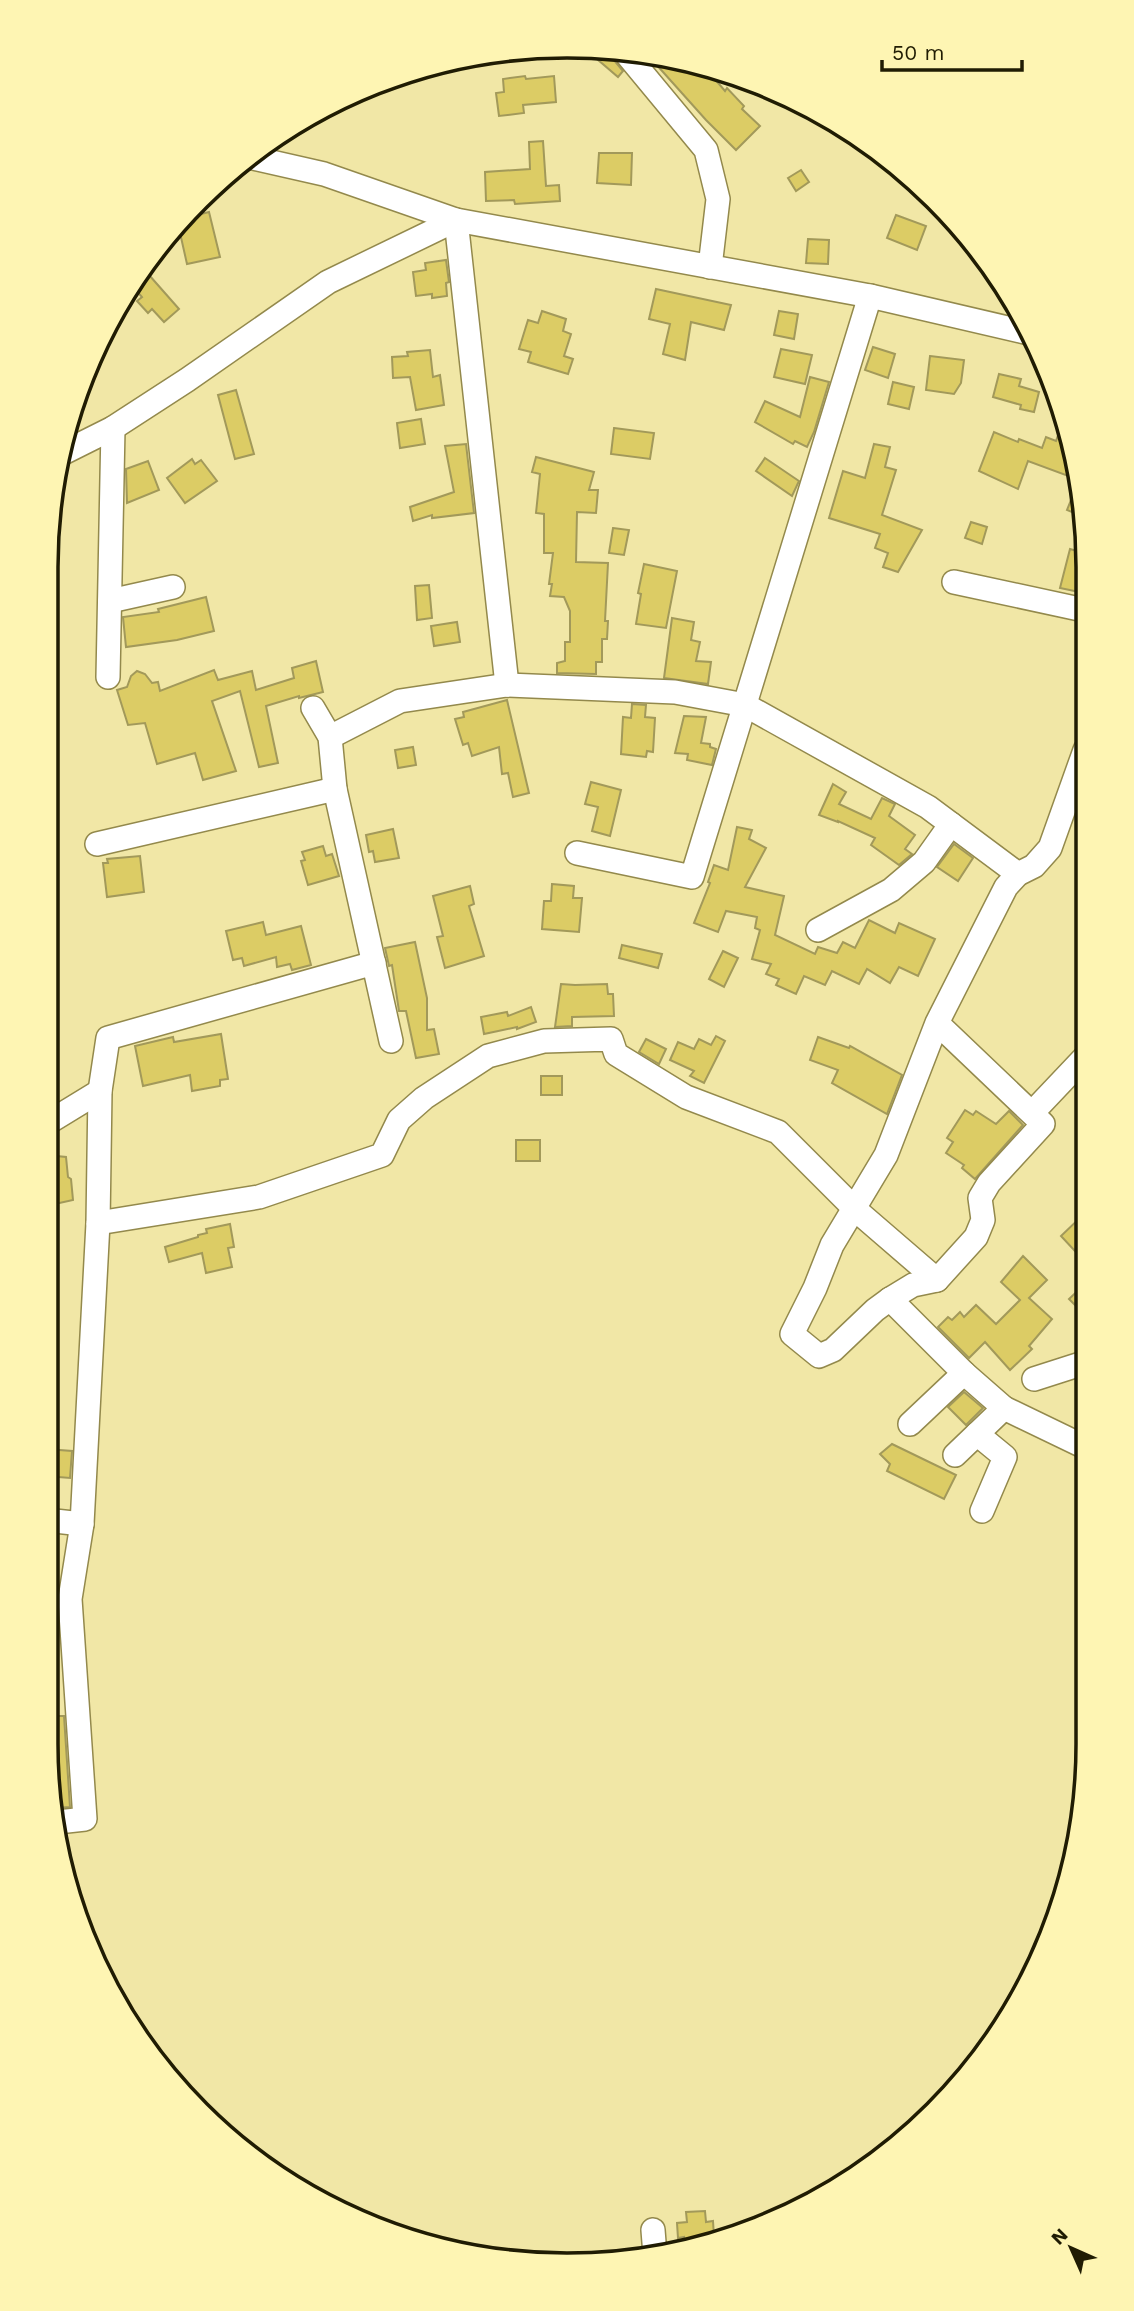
<svg xmlns="http://www.w3.org/2000/svg" width="1134" height="2311" font-family="'Work Sans',sans-serif">
	<style>
		.building { fill: #dccc65; stroke: #a2995a; stroke-width: 2 }
		.lines { fill: none; stroke-linecap: round; stroke-linejoin: round }
		.minor-casing { stroke: #93894c; stroke-width: 26 }
		.minor { stroke: #fff; stroke-width: 23 }
		.rim { fill: none; stroke: #201c03; stroke-width: 3.5 }
	</style>
	<rect width="100%" height="100%" fill="#f1e7a6"/>
	<g class="building">
		<polygon points="583,47 610,50 613,59 623,71 618,77"/>
		<polygon points="646,53 669,56 694,63 705,74 708,71 725,91 727,88 744,106 742,109 760,126 736,150 706,120"/>
		<polygon points="525,76 526,79 554,76 556,102 523,105 524,113 499,116 496,93 504,92 503,79"/>
		<polygon points="543,141 546,186 559,185 560,201 515,204 514,200 486,201 485,172 530,169 529,142"/>
		<polygon points="599,153 632,153 631,185 597,183"/>
		<polygon points="801,170 809,182 796,191 788,178"/>
		<polygon points="209,212 220,257 187,264 178,224 181,219"/>
		<polygon points="896,215 926,226 917,250 887,238"/>
		<polygon points="808,239 829,240 828,264 806,263"/>
		<polygon points="446,260 449,282 446,283 447,296 432,298 432,294 416,296 413,272 426,270 425,263"/>
		<polygon points="142,267 179,309 164,322 152,309 148,313 137,301 142,297 130,283"/>
		<polygon points="656,289 731,305 724,330 691,322 685,360 663,354 670,324 649,319"/>
		<polygon points="542,311 566,319 563,331 571,334 564,356 573,359 568,374 528,362 531,352 519,349 528,320 538,323"/>
		<polygon points="779,311 798,314 794,339 774,335"/>
		<polygon points="873,347 895,354 888,378 865,370"/>
		<polygon points="781,349 812,355 805,384 774,377"/>
		<polygon points="430,350 433,377 440,375 444,405 416,410 410,377 393,378 392,357 408,356 407,352"/>
		<polygon points="930,356 964,360 961,383 954,394 926,390"/>
		<polygon points="999,374 1021,379 1019,386 1039,392 1034,412 1020,409 1021,405 993,397"/>
		<polygon points="810,377 829,382 814,432 807,447 795,441 793,444 755,422 765,401 800,417"/>
		<polygon points="893,382 914,387 909,409 888,404"/>
		<polygon points="236,390 254,454 235,459 218,395"/>
		<polygon points="421,419 425,444 400,448 397,423"/>
		<polygon points="1063,421 1079,480 1028,461 1018,489 979,471 994,432 1018,442 1019,439 1042,448 1046,437 1056,441"/>
		<polygon points="614,428 654,433 650,459 611,454"/>
		<polygon points="466,444 474,513 432,518 432,515 413,521 410,507 454,492 445,446"/>
		<polygon points="874,444 890,447 885,467 896,470 882,515 922,530 898,572 883,567 888,553 875,548 880,534 829,518 843,471 865,478"/>
		<polygon points="536,457 594,472 589,490 598,490 596,513 577,512 576,562 608,563 605,621 608,621 607,639 602,639 602,662 596,662 596,674 557,673 557,663 565,661 565,642 570,642 570,611 564,597 550,596 552,584 549,584 553,553 544,553 544,514 536,513 540,474 532,472"/>
		<polygon points="765,458 799,481 792,496 756,471"/>
		<polygon points="192,459 195,464 201,460 217,481 185,503 167,478"/>
		<polygon points="148,461 159,490 127,503 126,469"/>
		<polygon points="1079,480 1084,499 1084,517 1067,510"/>
		<polygon points="971,522 987,527 982,544 965,538"/>
		<polygon points="613,528 629,530 624,555 609,553"/>
		<polygon points="1070,549 1084,553 1084,593 1060,588"/>
		<polygon points="644,564 677,571 666,628 636,624 641,594 638,593"/>
		<polygon points="429,585 432,618 417,620 415,586"/>
		<polygon points="206,597 214,631 177,640 126,647 123,617 159,612 158,609"/>
		<polygon points="672,618 694,622 691,640 700,642 696,661 711,662 708,684 664,678"/>
		<polygon points="457,622 460,642 434,646 431,626"/>
		<polygon points="316,661 323,692 299,698 299,696 266,706 278,763 259,767 240,691 212,701 236,771 203,780 195,753 157,764 145,723 128,725 117,690 127,687 131,676 137,671 145,674 152,683 158,682 160,691 214,670 218,680 252,671 256,690 294,678 292,668"/>
		<polygon points="507,700 529,793 513,797 508,773 502,774 499,747 472,756 468,743 463,745 455,719 464,717 463,712"/>
		<polygon points="632,704 646,705 645,717 655,718 653,752 647,751 646,757 621,754 623,717 631,718"/>
		<polygon points="684,716 706,717 701,743 710,744 710,747 716,749 712,765 687,760 688,754 675,753"/>
		<polygon points="413,747 416,765 398,768 395,750"/>
		<polygon points="591,782 621,790 610,836 592,831 598,807 585,804"/>
		<polygon points="833,784 846,792 839,804 871,819 882,798 895,804 889,816 915,835 905,849 912,854 899,865 871,845 875,838 838,821 838,822 819,815"/>
		<polygon points="737,827 752,830 749,839 766,848 745,887 784,896 775,935 815,954 818,947 837,953 843,942 855,948 869,920 895,933 899,923 935,939 918,976 899,967 890,983 867,969 859,984 832,971 825,985 804,976 796,994 776,985 779,979 766,974 771,964 752,959 760,930 755,928 757,917 726,911 718,932 694,923 710,883 708,882 714,865 728,870"/>
		<polygon points="393,829 399,858 375,862 373,851 369,852 366,835"/>
		<polygon points="954,844 973,858 958,881 937,867"/>
		<polygon points="323,846 326,856 332,854 339,876 308,885 301,861 305,860 302,852"/>
		<polygon points="140,856 144,892 107,897 103,863 108,863 107,859"/>
		<polygon points="552,884 574,886 573,898 582,898 579,932 542,929 544,901 551,901"/>
		<polygon points="470,886 474,904 469,906 484,956 445,968 437,937 443,936 433,896"/>
		<polygon points="263,922 266,935 301,926 311,965 292,970 290,964 277,967 276,957 244,966 242,958 233,960 226,931"/>
		<polygon points="415,942 427,998 427,1030 434,1029 439,1054 416,1058 406,1011 399,1011 392,965 389,966 385,948"/>
		<polygon points="622,945 662,954 658,968 619,958"/>
		<polygon points="723,951 738,958 724,987 709,979"/>
		<polygon points="561,984 575,985 607,984 608,994 613,994 614,1016 572,1017 572,1026 555,1027"/>
		<polygon points="531,1007 536,1022 517,1029 517,1027 484,1034 481,1017 507,1012 508,1016"/>
		<polygon points="221,1034 228,1079 220,1080 220,1086 192,1091 190,1075 143,1086 135,1046 173,1037 174,1042"/>
		<polygon points="716,1036 725,1041 704,1083 690,1076 694,1071 670,1060 678,1042 694,1049 699,1039 711,1045"/>
		<polygon points="818,1037 849,1048 850,1046 902,1075 887,1114 832,1083 838,1070 810,1060"/>
		<polygon points="646,1039 666,1049 659,1064 639,1052"/>
		<rect x="541" y="1076" width="21" height="19"/>
		<polygon points="965,1110 973,1115 976,1111 996,1124 1009,1111 1023,1125 975,1179 962,1168 964,1165 946,1153 953,1142 947,1138"/>
		<rect x="516" y="1140" width="24" height="21"/>
		<polygon points="46,1155 66,1157 68,1177 71,1179 73,1200 46,1206"/>
		<polygon points="1087,1211 1087,1264 1061,1236"/>
		<polygon points="230,1224 234,1247 228,1248 232,1267 206,1273 202,1253 169,1262 165,1247 198,1237 198,1235 207,1233 206,1229"/>
		<polygon points="1023,1256 1047,1280 1029,1298 1052,1319 1029,1346 1032,1349 1010,1370 985,1342 969,1358 938,1327 948,1317 952,1320 960,1312 964,1317 976,1305 996,1324 1020,1300 1001,1282"/>
		<polygon points="1087,1282 1087,1317 1069,1299"/>
		<polygon points="964,1392 983,1408 966,1425 948,1407"/>
		<polygon points="892,1444 956,1475 944,1499 887,1471 890,1464 880,1454"/>
		<polygon points="46,1449 72,1451 70,1478 46,1476"/>
		<polygon points="46,1716 64,1716 70,1807 56,1808 46,1744"/>
		<polygon points="705,2211 706,2222 713,2221 714,2237 688,2245 688,2241 684,2241 684,2237 678,2238 677,2223 687,2222 686,2212"/>
	</g>
	<g class="lines">
		<g class="minor-casing">
			<g id="minor">
				<polyline points="624,51 706,150 718,199 710,267"/>
				<polyline points="249,157 324,174 456,220 507,685"/>
				<polyline points="59,455 113,428 187,380 328,282 456,220 870,296 1029,333"/>
				<polyline points="954,582 1084,610"/>
				<polyline points="110,601 173,587"/>
				<polyline points="108,677 113,428"/>
				<polyline points="313,708 330,737 335,789 391,1041"/>
				<polyline points="330,737 400,701 507,685 675,692 745,705 928,807 1018,874"/>
				<polyline points="97,844 335,789"/>
				<polyline points="577,853 692,877 870,296"/>
				<polyline points="818,930 891,890 924,862 951,824"/>
				<polyline points="937,1023 1043,1124 989,1183 980,1198 983,1220 976,1237 937,1280 913,1285 890,1299 875,1310 833,1350 819,1356 792,1334 815,1288 832,1245 886,1155 937,1023 1006,887 1018,874 1034,866 1050,848 1085,750"/>
				<polyline points="1032,1113 1086,1056"/>
				<polyline points="46,1124 100,1091"/>
				<polyline points="98,1223 259,1197 382,1155 399,1120 424,1098 488,1056 544,1041 611,1039 616,1054 686,1097 778,1132 857,1211 937,1280"/>
				<polyline points="890,1299 964,1373 910,1424"/>
				<polyline points="1034,1379 1087,1362"/>
				<polyline points="1004,1408 1087,1448"/>
				<polyline points="977,1434 1005,1457 982,1511"/>
				<polyline points="955,1455 1004,1408 964,1373"/>
				<polyline points="46,1520 82,1524"/>
				<polyline points="58,1822 85,1819 70,1599 82,1524 98,1223 100,1091 108,1038 374,963"/>
				<polyline points="653,2230 655,2255"/>
			</g>
		</g>
		<use href="#minor" class="minor"/>
	</g>
	<path d="M0 0H1134V2311H0ZM567 58H567A509 509 0 0 1 1076 567V1744A509 509 0 0 1 567 2253H567A509 509 0 0 1 58 1744V567A509 509 0 0 1 567 58Z" fill="#fef5b3" fill-rule="evenodd"/>
	<path class="rim" d="M567 58H567A509 509 0 0 1 1076 567V1744A509 509 0 0 1 567 2253H567A509 509 0 0 1 58 1744V567A509 509 0 0 1 567 58Z"/>
	<g transform="translate(1071 2248) rotate(315)" stroke="#fef5b3" stroke-width="5" paint-order="stroke">
	<path d="M0-5L12 26L0 18L-12 26Z" fill="#201c03"/>
	<text y="-10" font-size="19" font-weight="bold" text-anchor="middle" fill="#201c03">N</text>
	</g>
	<path d="M882 60v10h140v-10" fill="none" stroke="#201c03" stroke-width="3.5"/>
	<text x="892" y="60" font-size="21" fill="#201c03" stroke="#fef5b3" stroke-width="5" paint-order="stroke">50 m</text>
</svg>
